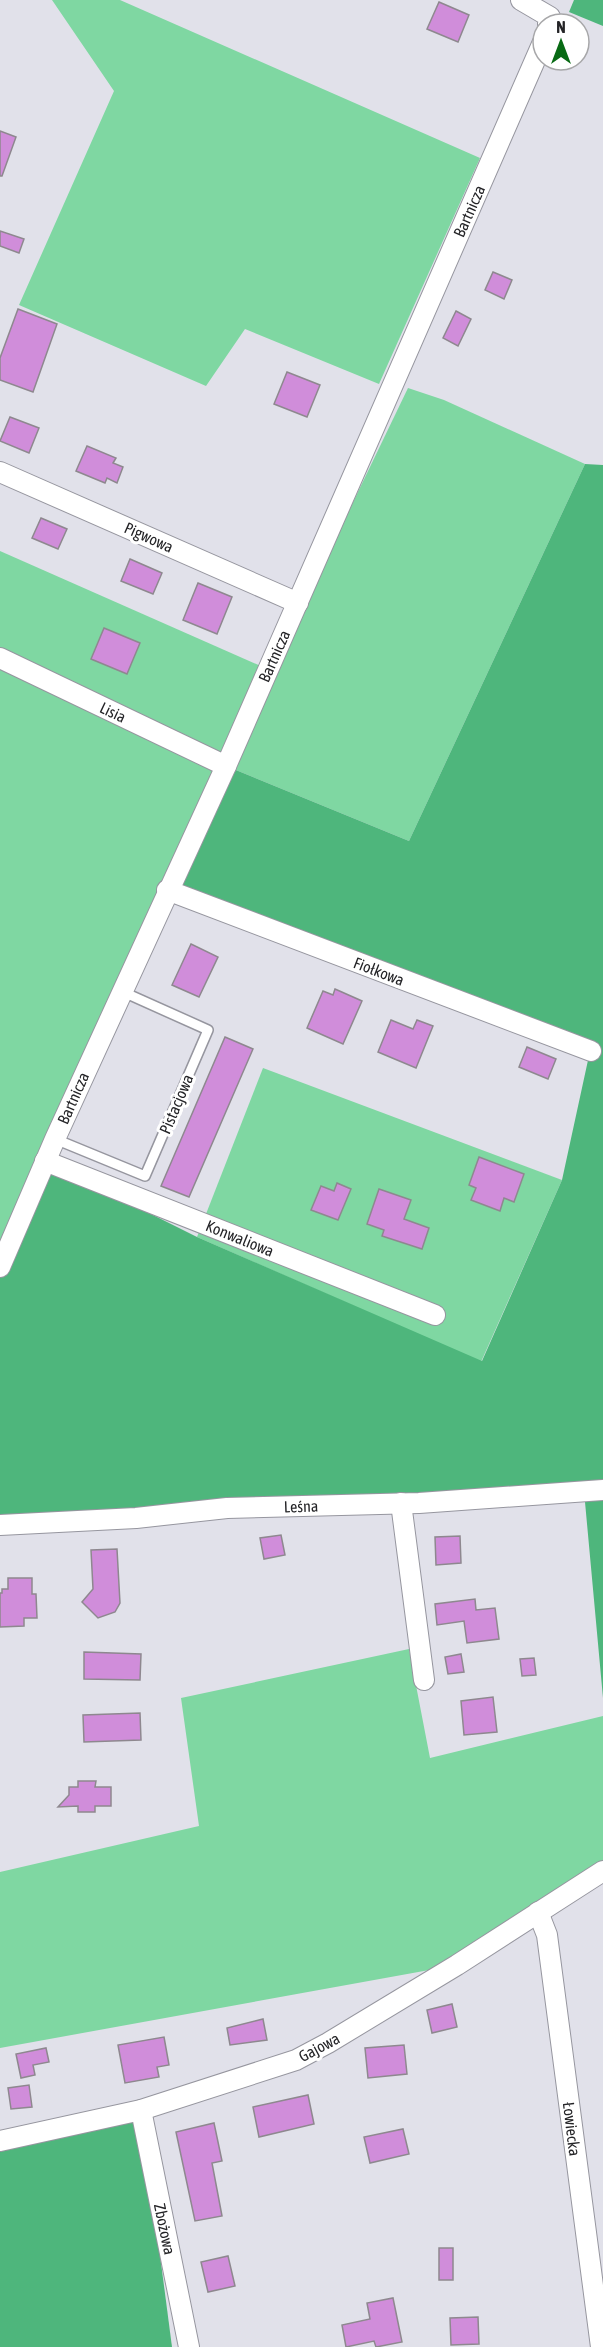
<svg xmlns="http://www.w3.org/2000/svg" width="603" height="2347" font-family="'Asap Condensed',sans-serif">
	<style>
		.green { fill: #7fd7a2 }
		.forest { fill: #4eb67c }
		.building { fill: #d08dda; stroke: #8e888f; stroke-width: 1.5 }
		.lines { fill: none; stroke-linecap: round; stroke-linejoin: round }
		.lane-casing { stroke: #96969f; stroke-width: 12 }
		.street-casing { stroke: #96969f; stroke-width: 22 }
		.lane { stroke: #fff; stroke-width: 9 }
		.street { stroke: #fff; stroke-width: 20 }
		.labels { text-anchor: middle; stroke-width: 6; stroke-linejoin: round; paint-order: stroke }
		.street-label { font-size: 16px; fill: #242427; stroke: #fff }
	</style>
	<rect width="100%" height="100%" fill="#e1e1ea"/>
	<g class="green">
		<polygon points="52,0 120,0 480,158 379,384 245,329 206,386 19,305 114,91"/>
		<polygon points="408,388 444,400 585,464 409,841 226,766"/>
		<polygon points="0,551 263,667 0,1245"/>
		<polygon points="263,1068 562,1180 481,1362 197,1237"/>
		<polygon points="409,1649 430,1758 603,1716 603,1871 457,1965 0,2048 0,1872 199,1826 181,1698"/>
	</g>
	<g class="forest">
		<polygon points="574,0 603,0 603,26 569,12"/>
		<polygon points="585,464 603,465 603,1698 584,1491 0,1524 0,1267 45,1161 197,1237 482,1361 562,1180 590,1051 167,890 226,766 409,841"/>
		<polygon points="141,2110 172,2347 0,2347 0,2141"/>
	</g>
	<g class="building">
		<polygon points="439,2 469,15 458,42 427,29"/>
		<polygon points="0,131 16,137 2,176 0,176"/>
		<polygon points="0,231 24,239 19,253 0,246"/>
		<polygon points="493,272 512,280 504,299 485,290"/>
		<polygon points="18,309 57,324 33,392 0,380 0,358"/>
		<polygon points="456,311 471,319 458,346 443,338"/>
		<polygon points="287,372 320,385 307,417 274,404"/>
		<polygon points="10,417 39,428 29,453 0,441"/>
		<polygon points="87,446 116,458 113,463 123,467 117,483 107,478 105,483 76,471"/>
		<polygon points="41,518 67,529 58,549 32,538"/>
		<polygon points="130,559 162,573 153,594 121,581"/>
		<polygon points="198,583 232,597 217,634 183,620"/>
		<polygon points="104,628 140,643 127,674 91,659"/>
		<polygon points="191,944 218,957 199,997 172,985"/>
		<polygon points="335,989 362,1001 343,1044 307,1028 323,991 333,995"/>
		<polygon points="391,1020 413,1029 417,1020 433,1026 416,1068 378,1052"/>
		<polygon points="225,1037 253,1049 189,1197 161,1186"/>
		<polygon points="527,1047 556,1059 548,1079 519,1067"/>
		<polygon points="479,1157 524,1174 514,1202 504,1198 500,1211 471,1200 476,1188 469,1185"/>
		<polygon points="337,1183 351,1189 338,1220 311,1210 321,1186 334,1191"/>
		<polygon points="379,1189 411,1200 404,1219 429,1228 422,1249 382,1236 384,1230 367,1224"/>
		<polygon points="281,1535 285,1555 264,1559 260,1538"/>
		<polygon points="460,1536 461,1563 436,1565 435,1537"/>
		<polygon points="117,1549 120,1603 115,1612 98,1618 82,1602 93,1589 91,1550"/>
		<polygon points="8,1578 32,1578 32,1594 36,1594 37,1618 24,1618 24,1626 0,1627 0,1593 2,1593 2,1589 8,1589"/>
		<polygon points="475,1599 476,1610 495,1608 499,1639 467,1643 464,1621 437,1625 435,1604"/>
		<polygon points="84,1652 141,1654 140,1680 84,1679"/>
		<polygon points="461,1654 464,1672 448,1674 445,1657"/>
		<polygon points="534,1658 536,1675 522,1676 520,1659"/>
		<polygon points="493,1697 497,1732 464,1735 461,1701"/>
		<polygon points="140,1713 141,1740 84,1742 83,1715"/>
		<polygon points="78,1781 96,1781 95,1787 111,1787 111,1806 95,1806 95,1812 78,1812 78,1806 58,1807 69,1795 69,1787 78,1787"/>
		<polygon points="452,2004 457,2027 432,2033 427,2010"/>
		<polygon points="263,2019 267,2040 230,2045 227,2028"/>
		<polygon points="164,2037 169,2065 157,2067 159,2077 125,2083 118,2045"/>
		<polygon points="404,2045 407,2074 368,2078 365,2048"/>
		<polygon points="46,2048 49,2062 33,2065 35,2075 21,2078 16,2054"/>
		<polygon points="29,2085 32,2107 11,2109 8,2088"/>
		<polygon points="308,2095 314,2124 259,2137 253,2107"/>
		<polygon points="214,2123 222,2161 212,2163 222,2216 195,2221 176,2132"/>
		<polygon points="403,2129 409,2154 370,2163 364,2137"/>
		<rect x="439" y="2248" width="14" height="32"/>
		<polygon points="228,2256 235,2286 208,2292 201,2262"/>
		<polygon points="393,2298 402,2342 376,2347 374,2341 346,2347 342,2325 370,2319 367,2303"/>
		<polygon points="478,2317 479,2344 451,2345 450,2318"/>
	</g>
	<g class="lines">
		<g class="lane-casing">
			<polyline id="lane" points="55,1139 145,1176 208,1030 121,991"/>
		</g>
		<g class="street-casing">
			<g id="street">
				<polyline points="521,0 550,17 548,24"/>
				<polyline points="0,472 298,603"/>
				<polyline points="0,658 226,766"/>
				<polyline points="167,890 591,1051"/>
				<polyline points="45,1161 435,1315"/>
				<polyline points="0,1267 55,1139 226,766 543,42"/>
				<polyline points="401,1503 424,1680"/>
				<polyline points="0,1525 136,1518 227,1508 419,1503 603,1490"/>
				<polyline points="538,1912 547,1935 601,2347"/>
				<polyline points="141,2110 189,2347"/>
				<polyline points="0,2141 141,2110 296,2060 328,2043 457,1965 603,1871"/>
			</g>
		</g>
		<use href="#lane" class="lane"/>
		<use href="#street" class="street"/>
	</g>
	<g class="labels">
		<g class="street-label">
			<text transform="translate(469 211) rotate(-66)" y="6">Bartnicza</text>
			<text transform="translate(149 537) rotate(24)" y="6">Pigwowa</text>
			<text transform="translate(274 656) rotate(-66)" y="6">Bartnicza</text>
			<text transform="translate(113 712) rotate(25)" y="6">Lisia</text>
			<text transform="translate(379 971) rotate(21)" y="6">Fiołkowa</text>
			<text transform="translate(73 1098) rotate(-66)" y="6">Bartnicza</text>
			<text transform="translate(176 1104) rotate(-67)" y="6">Pistacjowa</text>
			<text transform="translate(240 1238) rotate(22)" y="6">Konwaliowa</text>
			<text transform="translate(301 1506) rotate(-2)" y="6">Leśna</text>
			<text transform="translate(319 2047) rotate(-28)" y="6">Gajowa</text>
			<text transform="translate(572 2129) rotate(83)" y="6">Łowiecka</text>
			<text transform="translate(165 2229) rotate(78)" y="6">Zbożowa</text>
		</g>
	</g>
	<g transform="translate(561 42)"><circle r="28" fill="#ffffff" stroke="#a7a7a9" stroke-width="1.5"/>
	<path d="M0-4.5L10 22L0 15L-10 22Z" fill="#086a14"/>
	<text y="-9" font-size="16" font-weight="bold" text-anchor="middle" fill="#242427">N</text>
	</g>
</svg>
